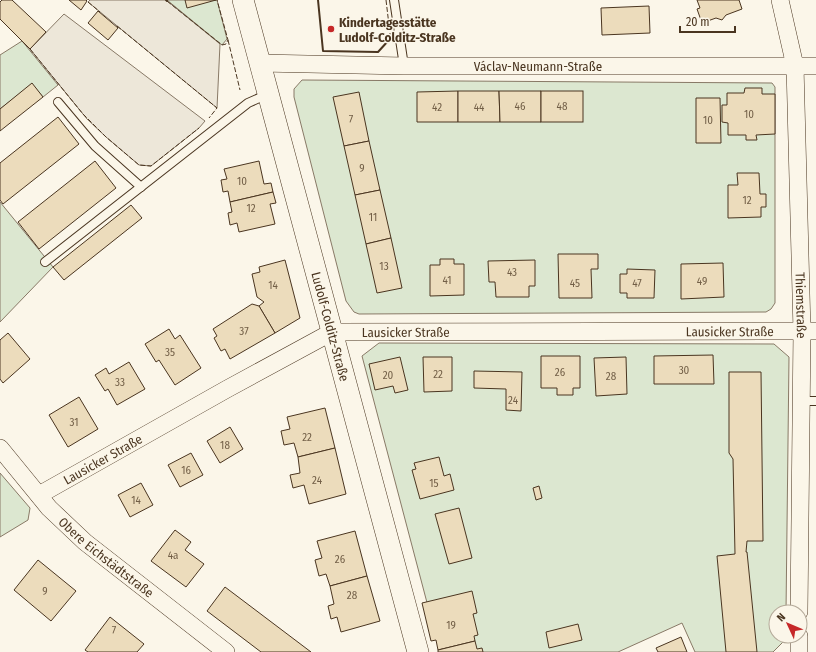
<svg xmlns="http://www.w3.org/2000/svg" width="816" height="652" font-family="'Fira Sans Condensed',sans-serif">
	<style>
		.green { fill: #dce7d0; stroke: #887966 }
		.parking { fill: #ede7d9; stroke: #887966 }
		.building { fill: #ecdcbc; stroke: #4a3520 }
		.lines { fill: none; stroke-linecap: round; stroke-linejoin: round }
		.service-casing { stroke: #4a3520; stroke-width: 10 }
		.minor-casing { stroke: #4a3520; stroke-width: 18 }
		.tertiary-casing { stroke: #4a3520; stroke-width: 22 }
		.service { stroke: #fbf6e9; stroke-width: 8 }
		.minor { stroke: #fbf6e9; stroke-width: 17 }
		.tertiary { stroke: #fbf6e9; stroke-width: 21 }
		.fence { stroke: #4a3520; stroke-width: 1; stroke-dasharray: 5 2; stroke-linecap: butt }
		.wall { stroke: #4a3520; stroke-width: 2 }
		.poi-dot { fill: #c62828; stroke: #fbf6e9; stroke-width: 1.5 }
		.labels { text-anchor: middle; stroke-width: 3; stroke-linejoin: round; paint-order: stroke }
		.number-label { font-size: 11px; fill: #725f47 }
		.poi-label { font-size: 13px; font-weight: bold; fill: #4a3520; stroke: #fbf6e9; text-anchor: start }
		.street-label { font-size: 13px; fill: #4a3520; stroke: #fbf6e9 }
	</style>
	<rect width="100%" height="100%" fill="#fbf6e9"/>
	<g class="green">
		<polygon points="167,0 217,0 227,39 222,45"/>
		<polygon points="22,41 58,85 43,97 32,84 0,109 0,55"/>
		<polygon points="302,80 772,83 775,87 775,303 771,309 766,312 359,314 354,312 346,301 294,97 294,89"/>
		<polygon points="0,202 53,267 0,322"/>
		<polygon points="379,343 774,344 789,357 786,612 776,612 776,636 786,636 786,639 773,652 695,652 682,623 618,652 440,652 362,356"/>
		<polygon points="0,473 30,508 28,520 0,537"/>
	</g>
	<g class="parking">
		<polygon points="90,0 166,0 220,44 217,108 88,2"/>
		<polygon points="64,14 205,121 199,128 151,166 139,165 106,137 87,119 30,49"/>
	</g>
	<g class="building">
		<polygon points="2,0 12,0 46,32 30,49 0,19 0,2"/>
		<polygon points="69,0 86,0 87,1 81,10"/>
		<polygon points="185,0 216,0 187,8"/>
		<polygon points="697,0 739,0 742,9 726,15 722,20 716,18 702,23 697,9 700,8"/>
		<polygon points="649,6 650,33 602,35 601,8"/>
		<polygon points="98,11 118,28 108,40 88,23"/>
		<polygon points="32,83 43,97 0,131 0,109"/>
		<polygon points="745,88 762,88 762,94 775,94 775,134 756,135 757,140 746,140 746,135 728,135 728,123 722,122 722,105 727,105 727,93 744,93"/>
		<polygon points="458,91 458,122 417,122 417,92"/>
		<polygon points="458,91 499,91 500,122 458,122"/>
		<polygon points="499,91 541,91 541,122 500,122"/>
		<rect x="541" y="91" width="42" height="31"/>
		<polygon points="359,92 369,141 344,146 333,97"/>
		<polygon points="696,98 720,98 721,143 696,143"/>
		<polygon points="58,117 79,144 3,204 0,200 0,163"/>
		<polygon points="369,141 380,190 355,195 344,146"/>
		<polygon points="95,161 116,188 39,249 18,222"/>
		<polygon points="259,161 264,184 271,183 273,192 230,202 228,191 223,192 221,180 227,179 224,169"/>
		<polygon points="737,173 759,173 760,194 766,194 766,207 761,207 761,217 728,218 728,185 738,185"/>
		<polygon points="380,190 391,238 366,244 355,195"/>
		<polygon points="273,192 276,203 270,204 275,224 239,232 237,223 230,225 228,213 232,212 230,202"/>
		<polygon points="131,205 142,218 64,280 53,267"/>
		<polygon points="391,238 402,288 377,293 366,244"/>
		<polygon points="558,254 598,254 598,269 591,269 592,298 559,298"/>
		<polygon points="440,259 454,259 454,264 464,264 464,295 430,296 430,265 440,265"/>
		<polygon points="285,260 300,318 275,333 259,306 264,302 257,297 252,274 260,272 259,267"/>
		<polygon points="535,260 535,286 529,286 529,297 496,297 495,282 489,282 488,261"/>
		<polygon points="723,263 724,297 681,299 681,264"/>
		<polygon points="627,269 655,270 654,298 627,298 627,293 620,293 620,274 627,274"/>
		<polygon points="252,304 259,306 275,333 230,359 225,349 221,351 214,338 217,336 213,329"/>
		<polygon points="169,329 175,339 180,335 201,368 175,385 159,360 156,362 145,344"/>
		<polygon points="8,333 30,359 3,383 0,379 0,340"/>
		<polygon points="713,355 714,384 654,384 654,356"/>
		<polygon points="541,356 580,356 580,388 573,388 573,395 557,395 557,388 541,388"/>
		<polygon points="400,357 408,390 395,393 393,386 375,390 369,364"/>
		<polygon points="423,357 452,357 452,391 424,392"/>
		<polygon points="626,357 627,394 596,396 594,358"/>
		<polygon points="129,362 145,389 117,405 108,389 105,391 95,375 106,368 109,374"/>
		<polygon points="474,371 522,372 521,411 506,410 506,389 474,388"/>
		<polygon points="729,372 761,372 763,541 747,541 746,552 747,552 757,652 726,652 717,556 735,554 733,459 729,453"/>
		<polygon points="79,397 98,429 68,447 49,415"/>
		<polygon points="325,408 335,448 298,457 294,443 284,445 281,431 290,429 287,417"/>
		<polygon points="230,427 243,449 220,463 207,441"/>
		<polygon points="335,448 346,494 309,504 304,485 293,488 290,475 300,473 298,457"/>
		<polygon points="191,453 203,475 180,487 168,465"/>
		<polygon points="439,457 444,476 450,474 454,490 420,499 412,470 416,469 414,463"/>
		<polygon points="141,483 153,505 130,517 118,495"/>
		<polygon points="539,486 542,498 536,500 533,488"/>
		<polygon points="459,508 472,558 449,564 435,514"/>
		<polygon points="175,530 191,542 185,550 204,564 186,587 151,561"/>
		<polygon points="355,531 367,576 330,586 326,574 319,576 315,560 322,558 317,541"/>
		<polygon points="38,560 76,591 51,621 14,590"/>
		<polygon points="367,576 380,621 341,632 337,617 331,619 328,606 334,604 330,586"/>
		<polygon points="225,587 311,652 261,652 207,611"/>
		<polygon points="472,591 477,613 473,614 478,635 474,636 475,641 438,650 436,640 431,641 422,603"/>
		<polygon points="110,617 144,644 137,652 88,652 85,650"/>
		<polygon points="578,624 582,640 549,648 546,632"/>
		<polygon points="681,637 687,652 658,652 656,648"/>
		<polygon points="475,641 477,649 482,648 483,652 438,652 438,650"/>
	</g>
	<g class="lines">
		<g class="service-casing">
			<g id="service">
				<polyline points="394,0 404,66"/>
				<polyline points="58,102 95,146 141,187"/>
				<polyline points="45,262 248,103 268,94"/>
				<polyline points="801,401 816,401"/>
			</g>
		</g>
		<g class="minor-casing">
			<g id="minor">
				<path id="s1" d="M 780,0 L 795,66 L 802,331 L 799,612"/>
				<path id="s2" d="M 260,63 L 404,66 L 816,66"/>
				<path id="s3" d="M 0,448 L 49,508 L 85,542 L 226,652"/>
				<path id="s4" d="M 39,495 L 227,389 L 332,332 L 816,331"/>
				<polyline points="799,652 799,636"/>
			</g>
		</g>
		<g class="tertiary-casing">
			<g id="tertiary">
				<path id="s5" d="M 243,0 L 418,652"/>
			</g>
		</g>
		<use href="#service" class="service"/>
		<use href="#minor" class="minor"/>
		<use href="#tertiary" class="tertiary"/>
		<g class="fence">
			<polyline points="386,0 389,25"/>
			<polyline points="167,1 222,45 226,44 228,40 217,0"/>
			<polyline points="88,2 100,12"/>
			<polyline points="117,26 217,108 209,118"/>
			<polyline points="228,40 240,90"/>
			<polyline points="30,49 83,114 106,137 139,165 151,166 199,128"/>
		</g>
		<g class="wall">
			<polyline points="166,0 167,1"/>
			<polyline points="318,0 323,51 378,52 388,41 390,34"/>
		</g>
	</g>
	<circle class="poi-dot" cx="331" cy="29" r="4"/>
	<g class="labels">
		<g class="number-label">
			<text x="520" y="110">46</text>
			<text x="562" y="110">48</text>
			<text x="437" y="111">42</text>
			<text x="479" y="111">44</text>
			<text x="749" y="118">10</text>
			<text x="351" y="123">7</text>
			<text x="708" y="124">10</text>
			<text x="362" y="172">9</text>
			<text x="242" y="185">10</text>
			<text x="747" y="204">12</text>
			<text x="251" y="212">12</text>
			<text x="373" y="221">11</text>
			<text x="384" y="270">13</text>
			<text x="512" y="276">43</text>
			<text x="447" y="284">41</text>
			<text x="702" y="285">49</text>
			<text x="575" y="287">45</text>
			<text x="637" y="287">47</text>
			<text x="273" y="289">14</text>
			<text x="244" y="335">37</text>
			<text x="170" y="356">35</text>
			<text x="684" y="374">30</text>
			<text x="560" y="376">26</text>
			<text x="438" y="378">22</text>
			<text x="388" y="379">20</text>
			<text x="611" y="380">28</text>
			<text x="120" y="386">33</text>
			<text x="513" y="404">24</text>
			<text x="74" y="426">31</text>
			<text x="307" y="441">22</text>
			<text x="225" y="449">18</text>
			<text x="186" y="474">16</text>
			<text x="317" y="484">24</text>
			<text x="434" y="487">15</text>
			<text x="136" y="504">14</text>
			<text x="173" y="559">4a</text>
			<text x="340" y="563">26</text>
			<text x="45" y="595">9</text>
			<text x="352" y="599">28</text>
			<text x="451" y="629">19</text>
			<text x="114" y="634">7</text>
		</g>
		<g class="poi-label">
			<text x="339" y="27">Kindertagesstätte<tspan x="339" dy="15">Ludolf-Colditz-Straße</tspan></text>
		</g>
		<g class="street-label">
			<text dy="5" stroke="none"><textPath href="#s2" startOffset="278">Václav-Neumann-Straße</textPath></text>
			<text dy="5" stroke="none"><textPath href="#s1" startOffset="307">Thiemstraße</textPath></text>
			<text dy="5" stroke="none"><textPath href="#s5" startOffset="338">Ludolf-Colditz-Straße</textPath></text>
			<text dy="5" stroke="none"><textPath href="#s4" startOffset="733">Lausicker Straße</textPath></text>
			<text dy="5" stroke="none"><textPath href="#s4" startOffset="409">Lausicker Straße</textPath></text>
			<text dy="5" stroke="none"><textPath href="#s4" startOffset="73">Lausicker Straße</textPath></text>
			<text dy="5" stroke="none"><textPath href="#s3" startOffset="153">Obere Eichstädtstraße</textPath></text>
		</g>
	</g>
	<g transform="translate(788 624) rotate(314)"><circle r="19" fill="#fbf6e9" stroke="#b4a999"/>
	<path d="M0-3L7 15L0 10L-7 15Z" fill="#c62828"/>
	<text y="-6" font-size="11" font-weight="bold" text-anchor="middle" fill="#4a3520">N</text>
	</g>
	<path d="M680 26v6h55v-6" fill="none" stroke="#4a3520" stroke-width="2"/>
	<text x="686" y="26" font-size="12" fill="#4a3520" stroke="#fbf6e9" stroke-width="3" paint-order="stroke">20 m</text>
</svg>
